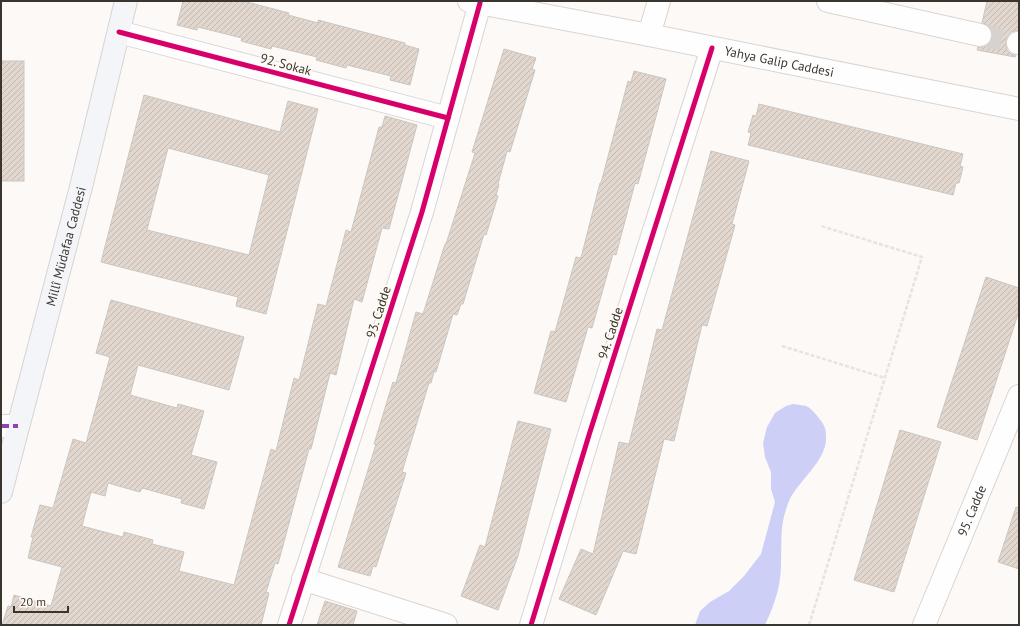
<svg xmlns="http://www.w3.org/2000/svg" width="1020" height="626" font-family="'PT Sans',sans-serif">
	<style>
		.water { fill: #cecff7 }
		.building { fill: url(#building-hatch); stroke: #c9c6c2; fill-rule: evenodd }
		.lines { fill: none; stroke-linecap: round; stroke-linejoin: round }
		.minor-tunnel { stroke: #d5d2cf; stroke-width: 22; stroke-dasharray: 22 11; stroke-linecap: butt }
		.minor-casing { stroke: #d9d5d2; stroke-width: 24 }
		.major-casing { stroke: #d7d4d2; stroke-width: 24 }
		.path { stroke: #e5e4e3; stroke-width: 2.5; stroke-dasharray: 4 2; stroke-linecap: butt }
		.minor { stroke: #fffefe; stroke-width: 22 }
		.major { stroke: #f4f5f8; stroke-width: 22 }
		.quiet { stroke: #8e44ad; stroke-width: 4; stroke-dasharray: 8 4; stroke-linecap: butt }
		.cycleway-casing { stroke: #fff9f4; stroke-width: 8 }
		.cycleway { stroke: #d6006c; stroke-width: 5 }
		.labels { text-anchor: middle; stroke-width: 3.5; stroke-linejoin: round; paint-order: stroke }
		.street-label { font-size: 13px; fill: #3a352f; stroke: #fff9f4 }
	</style>
	<defs>
		<pattern id="building-hatch" width="6" height="6" patternUnits="userSpaceOnUse"><rect width="6" height="6" fill="#e2d7ce"/><path d="M-1 1l2-2M0 6l6-6M5 7l2-2" fill="none" stroke="#c3b9b1"/></pattern>
	</defs>
	<rect width="100%" height="100%" fill="#fcf9f7"/>
	<path class="water" d="M 793,404 C 798,405 805,405 808,407 C 812,409 824,423 825,428 C 826,431 826,436 826,440 C 825,462 798,481 789,501 C 779,526 782,539 781,564 C 781,586 774,606 765,625 L 695,625 L 700,611 L 710,602 L 729,591 L 744,576 L 761,554 L 775,502 L 771,489 L 771,472 L 765,457 L 763,443 L 767,427 L 775,413 L 786,406 Z"/>
	<g class="building">
		<polygon points="183,1 243,1 289,13 288,15 318,23 318,20 405,43 405,45 419,49 410,85 390,80 391,76 347,65 346,68 316,60 317,57 272,46 271,49 241,41 242,38 198,27 197,30 177,25"/>
		<polygon points="987,1 1019,1 1019,30 1011,32 1007,37 1006,43 1007,50 1011,54 1016,55 1015,57 977,50 978,47 983,47 989,44 992,37 992,32 989,26 982,23"/>
		<polygon points="504,49 536,58 532,69 535,70 510,152 507,151 498,184 499,184 496,196 498,196 486,235 484,234 463,304 461,304 457,315 453,314 436,372 434,372 431,383 429,383 408,452 402,472 406,473 376,567 373,566 370,576 338,567 376,444 374,444 393,382 396,383 416,312 423,314 445,244 446,244 475,153 472,152"/>
		<rect x="1" y="61" width="23" height="120"/>
		<polygon points="634,71 666,79 638,184 635,183 616,255 613,254 592,328 588,327 566,402 534,393 551,331 555,332 576,257 581,258 600,183 601,183 628,81 631,82"/>
		<path d="M 144,95 L 280,132 L 288,101 L 318,109 L 266,314 L 236,306 L 238,297 L 101,262 ZM 168,148 L 269,175 L 249,255 L 147,230 Z"/>
		<polygon points="759,104 963,154 960,166 963,167 959,183 956,183 953,195 748,145 751,133 748,132 753,115 756,116"/>
		<polygon points="385,116 417,125 389,229 382,228 362,302 354,299 336,375 330,373 311,449 309,449 278,564 275,563 266,592 269,593 261,625 2,625 8,606 11,607 14,595 51,606 62,567 28,558 33,537 31,537 40,505 53,508 73,439 86,443 110,357 96,353 111,300 244,337 229,390 138,365 130,395 177,408 178,404 204,411 191,455 217,462 204,509 181,503 182,499 142,488 140,492 108,483 105,496 91,492 82,526 123,537 124,532 153,540 152,544 184,552 179,571 234,585 271,449 276,451 294,378 299,380 318,304 326,306 346,230 351,232 379,127 382,127"/>
		<polygon points="711,151 749,161 732,224 735,225 707,326 702,325 674,441 664,439 636,554 623,551 596,615 559,599 581,549 593,554 619,442 629,444 657,329 662,330"/>
		<polygon points="986,277 1019,288 1019,311 977,440 937,427"/>
		<polygon points="518,421 551,429 518,556 498,610 461,596 480,545 485,547"/>
		<polygon points="900,430 941,442 894,592 854,580"/>
		<polygon points="1016,507 1019,508 1019,569 998,562"/>
		<polygon points="325,601 357,611 353,625 317,625"/>
	</g>
	<g class="lines">
		<polyline class="minor-tunnel" points="980,35 1018,43"/>
		<g class="minor-casing">
			<g id="minor">
				<path id="s1" d="M 469,1 L 649,35 L 1019,109"/>
				<polyline points="828,1 980,35"/>
				<polyline points="119,32 448,118"/>
				<polyline points="649,35 659,1"/>
				<polyline points="1018,43 1019,43"/>
				<polyline points="1,426 18,426"/>
				<polyline points="303,579 446,625"/>
				<polyline points="289,625 422,212 480,3"/>
				<polyline points="531,625 589,435 712,48"/>
				<path id="s2" d="M 924,625 L 1019,396"/>
			</g>
		</g>
		<g class="major-casing">
			<g id="major">
				<path id="s3" d="M 1,492 L 81,187 L 126,1"/>
			</g>
		</g>
		<g class="path">
			<polyline points="782,346 885,378"/>
			<polyline points="809,625 922,257 821,226"/>
		</g>
		<use href="#minor" class="minor"/>
		<use href="#major" class="major"/>
		<polyline class="quiet" points="1,426 18,426"/>
		<g class="cycleway-casing">
			<g id="cycleway">
				<polyline points="119,32 448,118"/>
				<polyline points="289,625 422,212 480,3"/>
				<polyline points="531,625 589,435 712,48"/>
			</g>
		</g>
		<use href="#cycleway" class="cycleway"/>
	</g>
	<g class="labels">
		<g class="street-label">
			<text dy="5" stroke="none"><textPath href="#s1" startOffset="316">Yahya Galip Caddesi</textPath></text>
			<text transform="translate(286 64) rotate(15)" y="5">92. Sokak</text>
			<text dy="5" stroke="none"><textPath href="#s3" startOffset="254">Millî Müdafaa Caddesi</textPath></text>
			<text transform="translate(378 312) rotate(-72)" y="5">93. Cadde</text>
			<text transform="translate(610 333) rotate(-72)" y="5">94. Cadde</text>
			<text dy="5" stroke="none"><textPath href="#s2" startOffset="124">95. Cadde</textPath></text>
		</g>
	</g>
	<rect width="1020" height="626" fill="none" stroke="#3a352f" stroke-width="4"/>
	<path d="M14 606v6h54v-6" fill="none" stroke="#3a352f" stroke-width="2"/>
	<text x="20" y="606" font-size="12" fill="#3a352f" stroke="#fff9f4" stroke-width="3" paint-order="stroke">20 m</text>
</svg>
